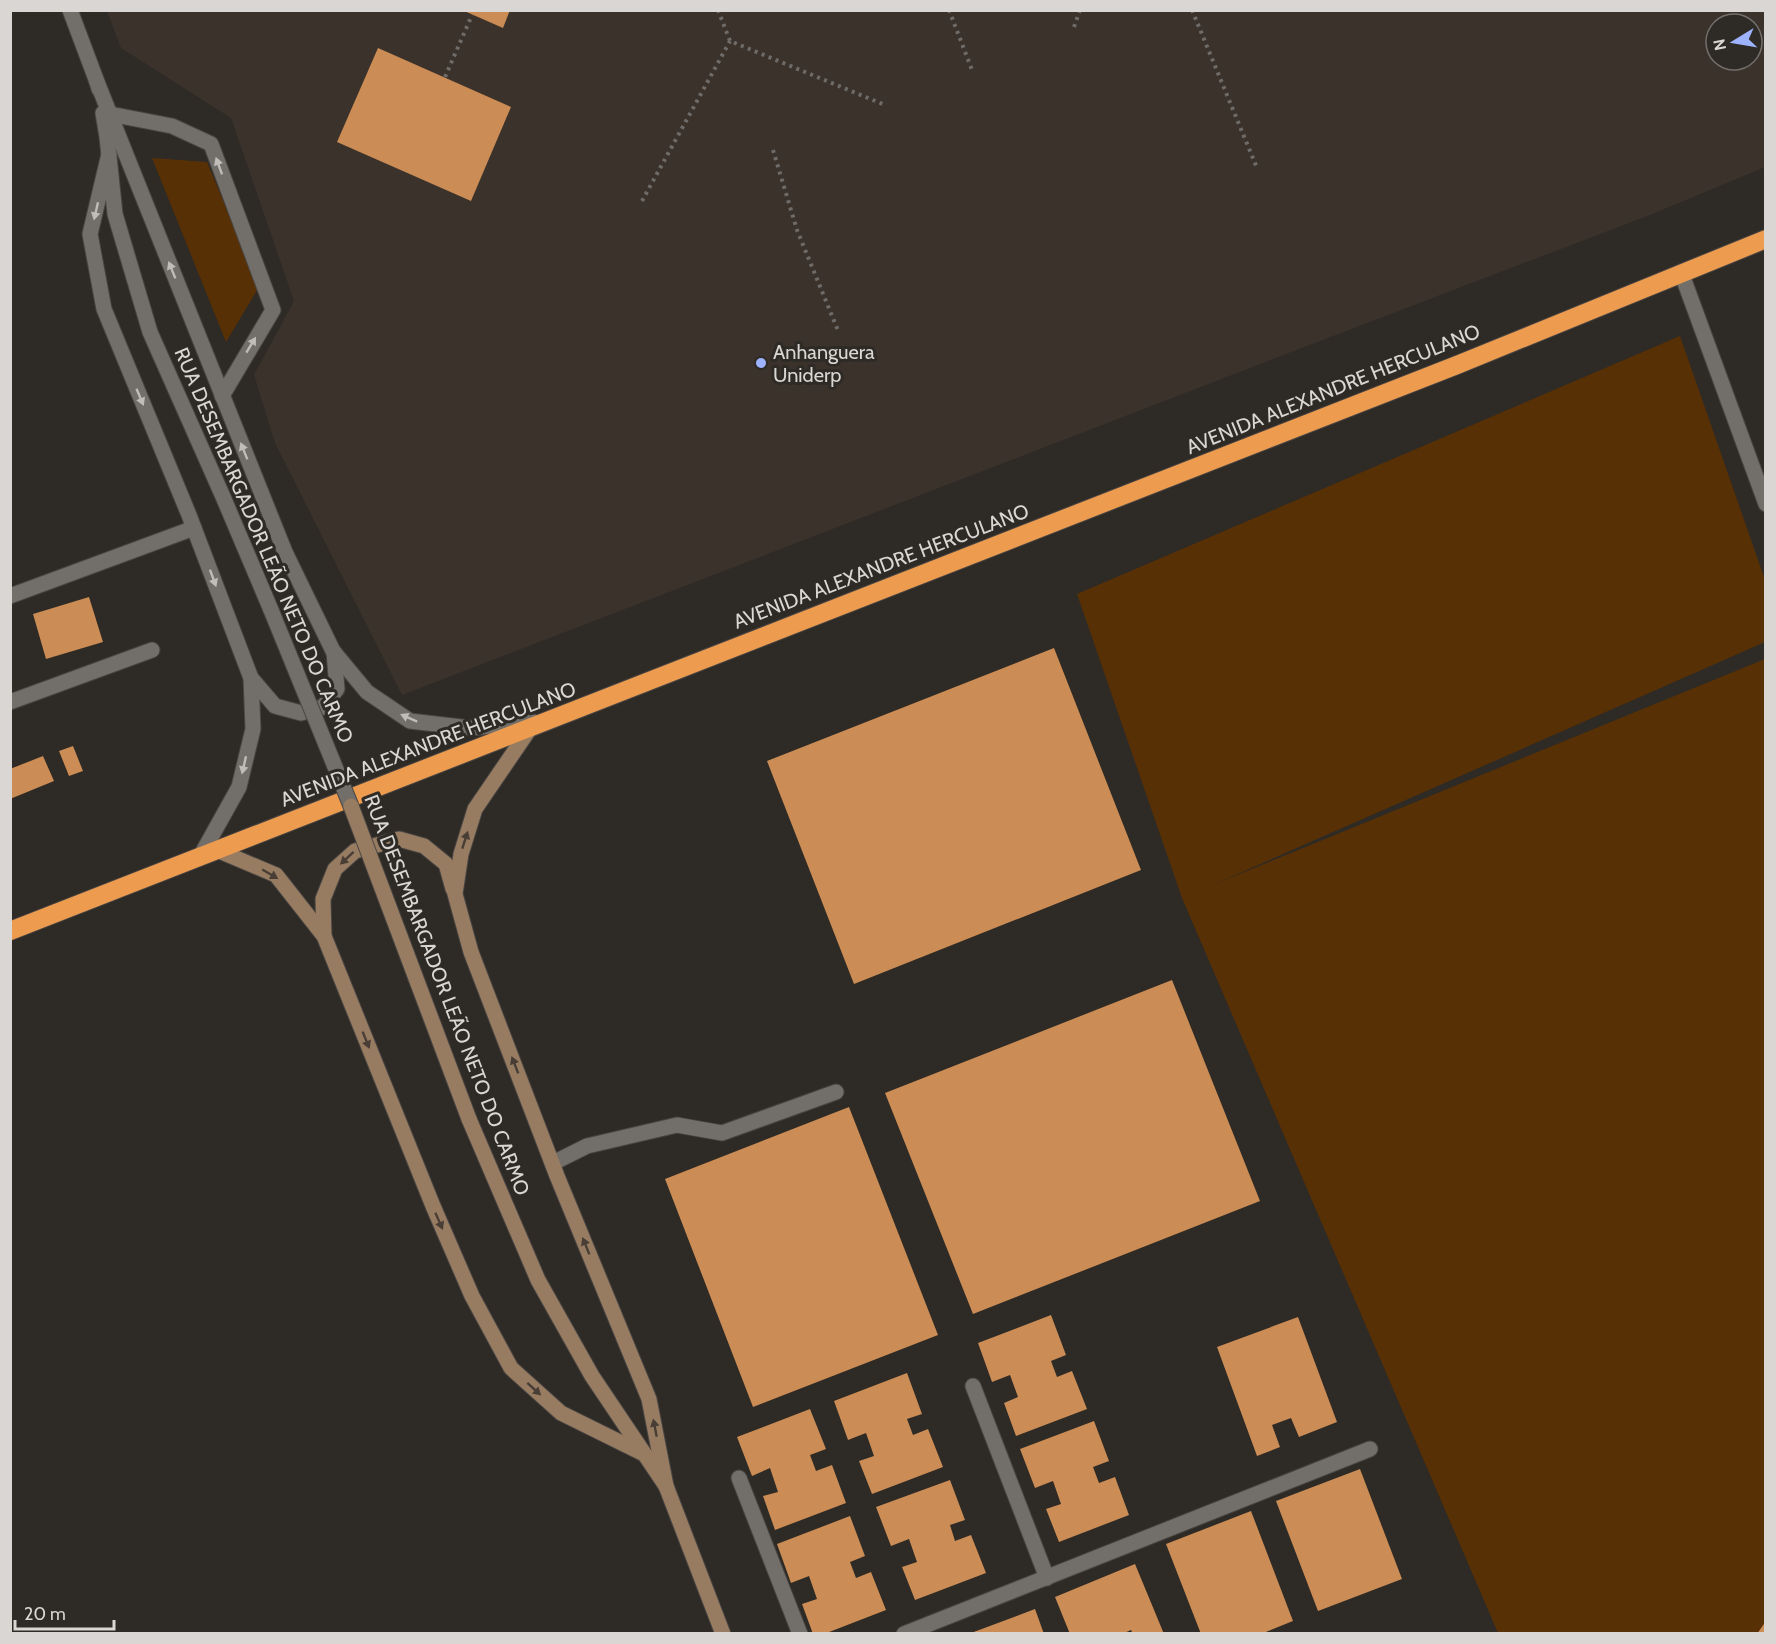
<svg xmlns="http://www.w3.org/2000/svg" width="1776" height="1644" font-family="Cabin,sans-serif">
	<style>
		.built { fill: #3b322b; fill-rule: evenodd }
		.green { fill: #583005 }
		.building { fill: #cb8d55 }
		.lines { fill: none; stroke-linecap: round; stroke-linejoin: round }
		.lane-casing { stroke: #494542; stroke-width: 17 }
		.street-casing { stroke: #494542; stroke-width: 17 }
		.secondary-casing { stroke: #494542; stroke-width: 17 }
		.highway-casing { stroke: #494542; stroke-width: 20 }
		.path { stroke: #6e6b68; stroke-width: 4; stroke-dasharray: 3 4.5; stroke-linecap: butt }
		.lane { stroke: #726e6a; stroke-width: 15 }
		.street { stroke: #726e6a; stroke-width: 15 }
		.secondary { stroke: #977c62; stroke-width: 15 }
		.highway { stroke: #ec9b4f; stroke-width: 18 }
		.street-bridge-casing { stroke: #494542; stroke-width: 17; stroke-linecap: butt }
		.secondary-bridge-casing { stroke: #494542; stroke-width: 17; stroke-linecap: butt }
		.street-bridge { stroke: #726e6a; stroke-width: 15 }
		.secondary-bridge { stroke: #977c62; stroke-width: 15 }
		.oneway { fill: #bfbcba }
		.oneway2 { fill: #483e35 }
		.poi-dot { fill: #9eb3fd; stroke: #2e2a26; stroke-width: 2 }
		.labels { text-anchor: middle; stroke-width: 6; stroke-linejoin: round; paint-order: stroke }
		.poi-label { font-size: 20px; fill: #d9d6d4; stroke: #2e2a26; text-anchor: start }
		.street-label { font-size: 20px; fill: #d9d6d4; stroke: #2e2a26 }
	</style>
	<rect width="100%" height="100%" fill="#2e2a26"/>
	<path class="built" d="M 107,11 L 1765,11 L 1765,167 L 1650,215 L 1294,351 L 402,695 L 275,443 L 254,375 L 294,301 L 231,118 L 121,48 ZM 1716,24 L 1752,24 L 1752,60 L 1716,60 Z"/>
	<g class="green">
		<polygon points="152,158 207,162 259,287 226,342"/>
		<polygon points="1680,336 1765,580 1765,642 1215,884 1765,659 1765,1633 1498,1633 1182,898 1077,594"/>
	</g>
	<g class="building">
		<polygon points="462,10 510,10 503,28"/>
		<polygon points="378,48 511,107 471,201 337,142"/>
		<polygon points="89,597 103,642 46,659 33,614"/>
		<polygon points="1054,648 1141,870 854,984 767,761"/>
		<polygon points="73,746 83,771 69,776 59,751"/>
		<polygon points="43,756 54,781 10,799 10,769"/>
		<polygon points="1172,980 1260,1201 973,1314 885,1093"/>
		<polygon points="849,1107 938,1335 753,1407 665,1179"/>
		<polygon points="1051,1315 1066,1355 1051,1361 1057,1377 1072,1371 1087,1409 1016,1436 1004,1403 1018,1397 1010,1375 992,1382 978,1343"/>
		<polygon points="1298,1317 1337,1422 1299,1437 1291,1418 1272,1425 1280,1447 1257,1456 1217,1347"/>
		<polygon points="907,1373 922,1414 907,1419 913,1435 928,1429 943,1467 872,1494 859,1461 874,1456 866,1433 848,1440 834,1401"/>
		<polygon points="810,1409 826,1449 810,1455 816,1471 832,1465 846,1503 775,1530 763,1496 778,1492 770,1468 752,1476 737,1437"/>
		<polygon points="1094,1421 1109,1461 1093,1467 1099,1483 1115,1477 1129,1515 1059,1542 1046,1509 1061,1504 1053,1481 1035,1488 1020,1449"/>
		<polygon points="1360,1469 1402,1579 1318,1611 1276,1501"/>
		<polygon points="950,1480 965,1520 950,1525 955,1541 971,1535 986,1573 915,1600 902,1567 917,1562 909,1539 891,1546 876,1507"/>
		<polygon points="1251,1511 1293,1621 1261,1634 1201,1634 1166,1544"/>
		<polygon points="850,1516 865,1556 850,1562 856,1578 871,1572 886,1610 824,1634 813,1634 802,1604 817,1599 809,1576 791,1583 777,1544"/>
		<polygon points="1135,1564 1164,1634 1133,1634 1131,1630 1122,1634 1070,1634 1055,1597"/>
		<polygon points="1035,1609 1044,1634 971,1634 971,1633"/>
		<polygon points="1766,1621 1766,1634 1757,1634"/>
	</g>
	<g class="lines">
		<g class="lane-casing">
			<g id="lane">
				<polyline points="110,114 172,126 211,144 273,310 222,396"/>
				<polyline points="10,596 194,528"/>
				<polyline points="10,702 152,650"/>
				<polyline points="553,1163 587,1146 677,1125 722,1133 836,1092"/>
				<polyline points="973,1386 1047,1578"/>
				<polyline points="739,1478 800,1634"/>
				<polyline points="904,1634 1370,1449"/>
			</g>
		</g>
		<g class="street-casing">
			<g id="street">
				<polyline points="70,10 97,82 99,89"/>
				<polyline points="97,82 285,552 333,651 367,692 410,721 470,728 534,722"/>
				<polyline points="103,113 107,137 115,214 150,332 224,499 271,610"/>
				<polyline points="109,154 90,234 104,309 189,515 251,678 253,729 239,787 200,857"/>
				<polyline points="1681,272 1766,504"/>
				<polyline points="251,678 275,706 301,713 323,707 337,689 334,652"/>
			</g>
		</g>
		<g class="secondary-casing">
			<g id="secondary">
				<polyline points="531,727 475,809 461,854 455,894 471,952 557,1176 649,1399 666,1486"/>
				<polyline points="217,850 276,875 324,936 433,1206 472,1296 511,1368 561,1413 644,1454"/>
				<polyline points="324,936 323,899 335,869 355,851 399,839 424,846 446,864 453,889"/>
				<polyline points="469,1119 538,1280 592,1376 666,1486 723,1634"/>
			</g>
		</g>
		<g class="highway-casing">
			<polyline id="highway" points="10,931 1457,365 1766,239"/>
		</g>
		<g class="path">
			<polyline points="718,10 730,41 885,105"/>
			<polyline points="949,10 972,70"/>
			<polyline points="1192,10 1257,168"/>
			<polyline points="1074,27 1080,10"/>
			<polyline points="445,77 472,15"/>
			<polyline points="773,150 797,230 839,333"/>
			<polyline points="642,201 730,41"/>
		</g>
		<use href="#lane" class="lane"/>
		<use href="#street" class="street"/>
		<use href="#secondary" class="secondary"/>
		<use href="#highway" class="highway"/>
		<g class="street-bridge-casing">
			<polyline id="street-bridge" points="271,610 351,806"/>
		</g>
		<g class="secondary-bridge-casing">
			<polyline id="secondary-bridge" points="351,806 469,1119"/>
		</g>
		<use href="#street-bridge" class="street-bridge"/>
		<use href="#secondary-bridge" class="secondary-bridge"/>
	</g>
	<defs><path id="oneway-solid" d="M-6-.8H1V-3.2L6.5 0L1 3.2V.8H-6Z" transform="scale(1.5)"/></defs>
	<g class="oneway">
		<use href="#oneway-solid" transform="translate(219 166) rotate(-110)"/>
		<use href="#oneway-solid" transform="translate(96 211) rotate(103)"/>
		<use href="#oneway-solid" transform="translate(172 270) rotate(-112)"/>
		<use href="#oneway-solid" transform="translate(251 345) rotate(-59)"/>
		<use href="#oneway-solid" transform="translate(140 397) rotate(67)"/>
		<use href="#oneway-solid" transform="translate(244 451) rotate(-112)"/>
		<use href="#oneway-solid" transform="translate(213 578) rotate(70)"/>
		<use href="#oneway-solid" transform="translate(409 718) rotate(-156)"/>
		<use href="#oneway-solid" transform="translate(244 765) rotate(103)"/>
	</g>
	<g class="oneway2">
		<use href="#oneway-solid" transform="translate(465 840) rotate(-72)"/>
		<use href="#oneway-solid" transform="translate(347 858) rotate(137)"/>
		<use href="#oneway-solid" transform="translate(270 874) rotate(30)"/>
		<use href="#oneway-solid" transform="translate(366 1040) rotate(68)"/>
		<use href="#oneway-solid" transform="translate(515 1065) rotate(-111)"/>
		<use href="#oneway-solid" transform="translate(439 1221) rotate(66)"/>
		<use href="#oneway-solid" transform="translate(586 1246) rotate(-112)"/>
		<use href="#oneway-solid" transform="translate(534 1389) rotate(42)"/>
		<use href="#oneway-solid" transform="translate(655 1428) rotate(-101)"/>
	</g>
	<circle class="poi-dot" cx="761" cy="363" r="6"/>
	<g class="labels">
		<g class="poi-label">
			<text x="773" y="359">Anhanguera<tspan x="773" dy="23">Uniderp</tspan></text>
		</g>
		<g class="street-label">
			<text transform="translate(1333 389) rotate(-22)" y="7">AVENIDA ALEXANDRE HERCULANO</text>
			<text transform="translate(264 545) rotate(67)" y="7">RUA DESEMBARGADOR LEÃO NETO DO CARMO</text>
			<text transform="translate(881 566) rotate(-21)" y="7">AVENIDA ALEXANDRE HERCULANO</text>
			<text transform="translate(428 744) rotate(-21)" y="7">AVENIDA ALEXANDRE HERCULANO</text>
			<text transform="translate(447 995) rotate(69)" y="7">RUA DESEMBARGADOR LEÃO NETO DO CARMO</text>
		</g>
	</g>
	<rect width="1776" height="1644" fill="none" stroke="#d9d6d4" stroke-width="24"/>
	<g transform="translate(1734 42) rotate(259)"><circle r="28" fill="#2e2a26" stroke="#726f6c" stroke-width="1.5"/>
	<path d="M0-4.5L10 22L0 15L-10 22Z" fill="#9eb3fd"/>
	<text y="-9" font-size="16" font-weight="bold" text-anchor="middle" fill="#d9d6d4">N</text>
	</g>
	<path d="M15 1620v9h99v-9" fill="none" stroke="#d9d6d4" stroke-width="3"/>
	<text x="24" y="1620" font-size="18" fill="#d9d6d4" stroke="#2e2a26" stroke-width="4.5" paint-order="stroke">20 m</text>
</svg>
